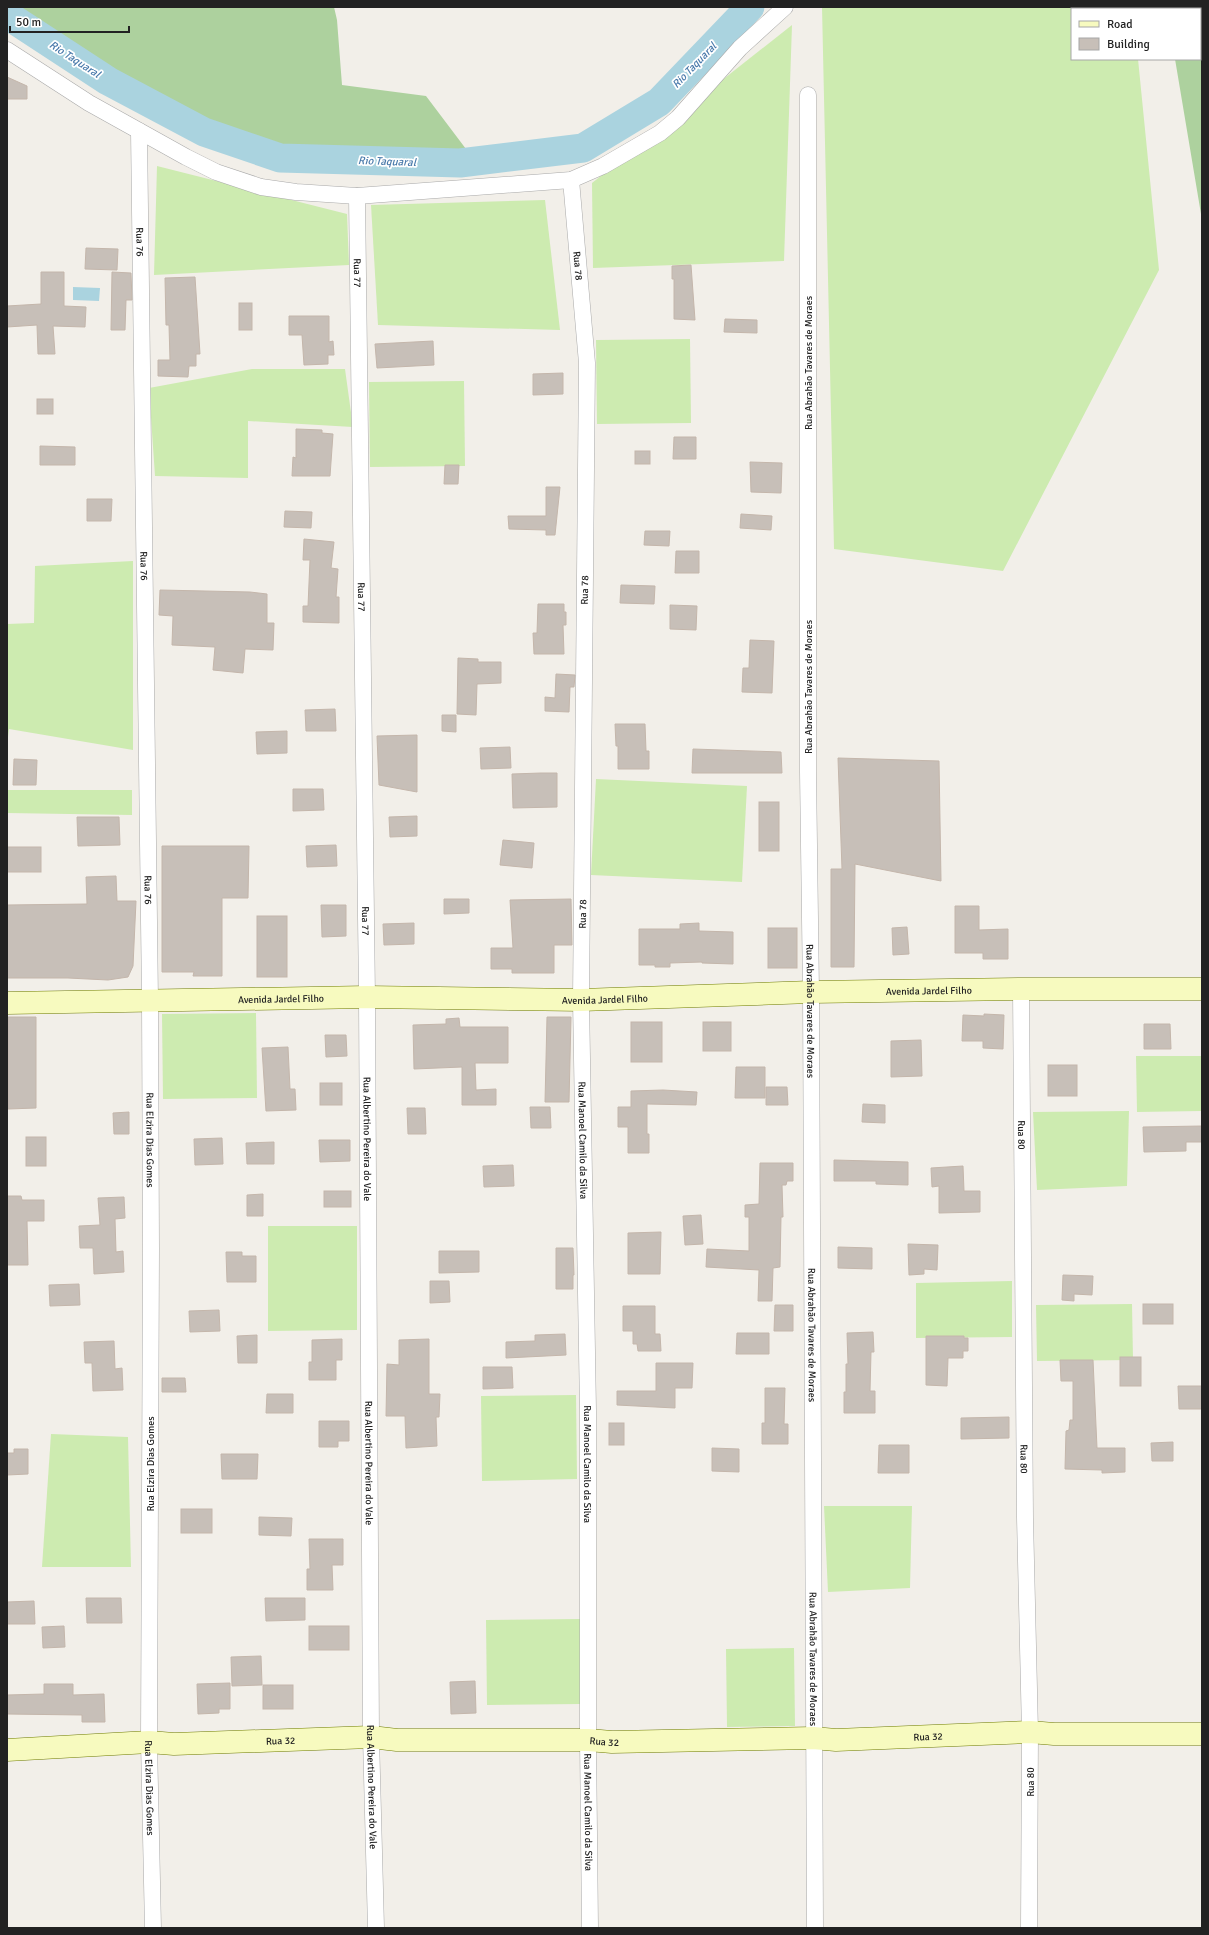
<svg xmlns="http://www.w3.org/2000/svg" width="1209" height="1935" font-family="Signika,sans-serif">
	<style>
		.grass { fill: #cdebb0 }
		.forest { fill: #add19e }
		.water { fill: #aad3df }
		.lines { fill: none; stroke-linecap: round; stroke-linejoin: round }
		.river { stroke: #aad3df; stroke-width: 29 }
		.building { fill: #c7bfb8; stroke: #c4b6ab }
		.minor-casing { stroke: #a9a9a9; stroke-width: 17 }
		.secondary-casing { stroke: #707d05; stroke-width: 23 }
		.minor { stroke: #fff; stroke-width: 16 }
		.secondary { stroke: #f7fabf; stroke-width: 22 }
		.labels { text-anchor: middle; stroke-width: 3.5; stroke-linejoin: round; paint-order: stroke }
		.street-label { font-size: 10px; fill: #222; stroke: #fff }
		.water-label { font-size: 11px; font-style: italic; fill: #4a7aab; stroke: #fff }
	</style>
	<rect width="100%" height="100%" fill="#f2efe9"/>
	<g class="grass">
		<polygon points="822,7 1133,7 1133,9 1072,9 1072,59 1138,59 1159,270 1003,571 834,549"/>
		<polygon points="792,25 784,261 593,268 592,183"/>
		<polygon points="157,166 347,214 349,265 154,275"/>
		<polygon points="545,200 560,330 378,325 371,205"/>
		<polygon points="690,339 691,423 597,424 596,340"/>
		<polygon points="252,369 345,369 353,427 248,421 248,478 155,476 149,388"/>
		<polygon points="464,381 465,466 370,467 369,382"/>
		<polygon points="133,561 133,750 9,729 7,745 7,624 34,623 35,566"/>
		<polygon points="596,779 747,786 742,882 591,875"/>
		<polygon points="7,790 132,790 132,815 7,813"/>
		<polygon points="256,1013 257,1098 163,1099 162,1014"/>
		<polygon points="1136,1056 1202,1056 1202,1111 1137,1112"/>
		<polygon points="1129,1111 1127,1186 1037,1190 1033,1112"/>
		<polygon points="268,1226 357,1226 357,1330 268,1331"/>
		<polygon points="1012,1281 1012,1337 916,1338 916,1283"/>
		<polygon points="1132,1304 1133,1360 1037,1361 1036,1305"/>
		<polygon points="576,1395 577,1479 482,1481 481,1396"/>
		<polygon points="51,1434 128,1437 131,1567 42,1567"/>
		<polygon points="824,1506 912,1506 910,1588 828,1592"/>
		<polygon points="580,1619 581,1704 487,1705 486,1620"/>
		<polygon points="794,1648 795,1726 727,1727 726,1649"/>
	</g>
	<g class="forest">
		<polygon points="12,7 334,7 337,20 342,85 426,96 466,149 399,153 281,149 203,127"/>
		<polygon points="1166,7 1198,7 1199,9 1166,9"/>
		<polygon points="1200,11 1202,16 1202,220 1175,59 1200,59"/>
	</g>
	<polygon class="water" points="73,287 100,288 99,301 73,300"/>
	<g class="lines">
		<polyline class="river" points="7,15 108,81 204,132 280,158 460,163 583,148 659,102 750,7"/>
	</g>
	<g class="building">
		<polygon points="7,77 27,86 27,99 7,99"/>
		<polygon points="86,248 118,249 117,270 85,269"/>
		<polygon points="691,265 695,320 674,319 674,279 672,279 672,266"/>
		<polygon points="41,272 64,272 64,306 86,307 85,327 53,326 55,354 38,354 37,325 7,327 7,306 41,304"/>
		<polygon points="112,272 131,273 132,300 126,300 125,330 111,330"/>
		<polygon points="195,277 200,354 196,354 196,366 189,366 188,377 158,376 158,360 170,360 169,325 166,325 165,278"/>
		<rect x="239" y="303" width="13" height="27"/>
		<polygon points="289,316 329,316 329,342 333,341 334,355 328,355 328,364 304,365 302,335 289,335"/>
		<polygon points="725,319 757,320 757,333 724,332"/>
		<polygon points="433,341 434,365 377,368 375,344"/>
		<polygon points="563,373 563,394 533,395 533,374"/>
		<rect x="37" y="399" width="16" height="15"/>
		<polygon points="296,429 322,430 322,433 333,434 330,476 292,476 293,457 296,458"/>
		<polygon points="674,437 696,437 696,459 673,459"/>
		<polygon points="40,446 75,447 75,465 40,465"/>
		<rect x="635" y="451" width="15" height="13"/>
		<polygon points="750,462 782,463 781,493 751,492"/>
		<polygon points="445,465 459,465 458,484 444,484"/>
		<polygon points="546,487 560,487 555,535 546,535 546,530 509,529 508,516 546,516"/>
		<polygon points="87,499 112,499 111,521 87,521"/>
		<polygon points="285,511 312,512 311,528 284,527"/>
		<polygon points="741,514 772,516 771,530 740,528"/>
		<polygon points="645,531 670,531 669,546 644,545"/>
		<polygon points="304,539 334,542 331,568 338,569 336,597 339,597 339,623 303,622 303,606 308,606 310,560 303,560"/>
		<polygon points="676,551 699,551 699,573 675,573"/>
		<polygon points="621,585 655,586 654,604 620,603"/>
		<polygon points="160,590 250,592 267,594 267,623 274,623 273,650 245,649 243,673 213,670 215,647 172,645 173,616 159,615"/>
		<polygon points="538,604 564,604 564,612 566,612 566,625 563,625 564,654 534,654 533,633 537,633"/>
		<polygon points="670,605 697,606 696,630 670,629"/>
		<polygon points="750,640 774,641 772,693 742,692 743,668 749,668"/>
		<polygon points="458,658 478,659 478,662 501,662 501,683 477,684 476,715 457,714"/>
		<polygon points="556,674 575,675 574,687 570,687 569,712 545,711 545,697 555,698"/>
		<polygon points="335,709 336,731 306,731 305,710"/>
		<polygon points="442,715 456,715 456,732 442,731"/>
		<polygon points="615,724 645,724 646,751 649,751 649,769 618,769 618,746 616,746"/>
		<polygon points="287,731 287,753 257,754 256,732"/>
		<polygon points="417,735 417,792 379,785 377,736"/>
		<polygon points="510,747 511,768 481,769 480,748"/>
		<polygon points="693,749 781,752 782,773 692,773"/>
		<polygon points="838,758 939,761 941,881 855,864 854,967 831,967 831,869 842,869"/>
		<polygon points="14,759 37,760 36,785 13,785"/>
		<polygon points="541,773 557,773 557,807 513,808 512,774"/>
		<polygon points="293,789 323,789 324,810 293,811"/>
		<rect x="759" y="802" width="20" height="49"/>
		<polygon points="417,816 417,836 390,837 389,817"/>
		<polygon points="77,817 119,817 120,845 78,846"/>
		<polygon points="503,840 534,843 532,868 500,865"/>
		<polygon points="336,845 337,866 307,867 306,846"/>
		<polygon points="162,846 249,846 248,898 222,898 222,976 193,976 194,972 162,972"/>
		<rect x="7" y="847" width="34" height="25"/>
		<polygon points="116,876 117,901 136,901 133,966 128,977 108,980 68,978 7,978 7,905 87,904 86,877"/>
		<polygon points="444,899 469,899 469,913 444,914"/>
		<polygon points="571,899 572,945 554,945 554,973 512,973 512,969 491,969 491,948 513,948 510,900"/>
		<polygon points="321,905 346,905 346,936 322,937"/>
		<polygon points="955,906 979,906 979,930 1008,929 1008,959 983,959 983,953 955,953"/>
		<rect x="257" y="916" width="30" height="61"/>
		<polygon points="414,923 414,944 384,945 383,924"/>
		<polygon points="699,923 699,931 733,932 733,964 702,963 702,962 670,963 670,967 655,967 655,965 639,965 639,929 680,929 680,924"/>
		<polygon points="907,927 909,954 893,955 892,928"/>
		<rect x="768" y="928" width="29" height="40"/>
		<polygon points="984,1014 1004,1015 1003,1049 983,1048 983,1041 962,1041 963,1015 984,1016"/>
		<polygon points="8,1017 36,1017 36,1108 8,1109"/>
		<polygon points="547,1017 571,1017 569,1102 545,1102"/>
		<polygon points="459,1018 460,1027 508,1027 508,1063 475,1063 476,1090 496,1089 496,1105 462,1105 462,1067 414,1069 413,1025 446,1024 446,1019"/>
		<rect x="631" y="1022" width="31" height="40"/>
		<rect x="703" y="1022" width="28" height="29"/>
		<polygon points="1144,1024 1170,1024 1171,1049 1144,1049"/>
		<polygon points="325,1035 346,1035 347,1056 326,1057"/>
		<polygon points="921,1040 922,1076 891,1077 891,1041"/>
		<polygon points="288,1047 290,1089 295,1089 296,1110 266,1111 262,1048"/>
		<rect x="1048" y="1065" width="29" height="31"/>
		<polygon points="736,1067 765,1067 765,1098 735,1098"/>
		<rect x="320" y="1083" width="22" height="22"/>
		<polygon points="766,1087 787,1087 788,1105 766,1105"/>
		<polygon points="663,1090 697,1092 696,1105 647,1104 647,1134 649,1134 649,1153 628,1153 628,1127 618,1127 618,1107 631,1107 631,1091"/>
		<polygon points="863,1104 885,1105 885,1123 862,1122"/>
		<polygon points="530,1107 550,1107 551,1128 531,1128"/>
		<polygon points="407,1108 425,1108 426,1134 408,1134"/>
		<polygon points="129,1112 129,1134 114,1134 113,1113"/>
		<polygon points="1202,1126 1202,1142 1186,1142 1186,1151 1144,1152 1143,1127"/>
		<rect x="26" y="1137" width="20" height="29"/>
		<polygon points="222,1138 223,1164 195,1165 194,1139"/>
		<polygon points="319,1140 350,1140 350,1161 320,1162"/>
		<polygon points="274,1142 274,1164 247,1164 246,1143"/>
		<polygon points="834,1160 908,1162 908,1185 876,1184 876,1181 834,1181"/>
		<polygon points="760,1163 793,1163 793,1181 787,1181 786,1185 782,1185 783,1217 781,1217 780,1267 773,1268 772,1301 758,1301 759,1270 706,1267 707,1249 749,1251 749,1217 745,1217 745,1205 759,1204"/>
		<polygon points="513,1165 514,1186 484,1187 483,1166"/>
		<polygon points="963,1166 964,1191 980,1191 980,1212 939,1213 939,1186 932,1187 931,1168"/>
		<rect x="324" y="1191" width="27" height="16"/>
		<polygon points="263,1194 263,1216 247,1216 247,1195"/>
		<polygon points="7,1196 21,1196 22,1200 44,1200 44,1221 27,1221 28,1265 7,1265"/>
		<polygon points="124,1197 125,1218 115,1219 116,1252 123,1251 124,1272 94,1274 93,1248 80,1248 79,1226 100,1225 98,1198"/>
		<polygon points="701,1215 703,1244 685,1245 683,1216"/>
		<polygon points="661,1232 660,1274 628,1274 628,1233"/>
		<polygon points="908,1244 938,1245 937,1270 924,1269 924,1274 909,1275"/>
		<polygon points="838,1247 872,1248 872,1269 838,1268"/>
		<polygon points="556,1248 573,1248 574,1275 573,1275 573,1289 556,1289"/>
		<polygon points="439,1251 479,1251 479,1272 439,1273"/>
		<polygon points="226,1252 242,1252 242,1256 256,1256 256,1282 227,1282"/>
		<polygon points="1063,1275 1093,1276 1092,1295 1074,1294 1074,1301 1062,1300"/>
		<polygon points="430,1281 449,1281 450,1302 430,1303"/>
		<polygon points="79,1284 80,1305 50,1306 49,1285"/>
		<rect x="1143" y="1304" width="30" height="20"/>
		<polygon points="775,1305 793,1305 793,1331 774,1331"/>
		<polygon points="623,1306 655,1306 655,1334 660,1334 661,1351 638,1351 637,1344 633,1344 633,1331 623,1331"/>
		<polygon points="219,1310 220,1331 190,1332 189,1311"/>
		<polygon points="873,1332 874,1352 871,1352 870,1391 875,1391 875,1413 844,1413 844,1392 846,1392 846,1364 848,1364 847,1333"/>
		<polygon points="737,1333 769,1333 769,1354 736,1354"/>
		<polygon points="565,1334 566,1355 506,1358 506,1342 535,1341 535,1335"/>
		<polygon points="257,1335 257,1363 238,1363 237,1336"/>
		<polygon points="926,1336 964,1336 964,1338 968,1338 968,1351 963,1351 963,1358 948,1358 947,1386 926,1385"/>
		<polygon points="342,1339 342,1360 336,1360 336,1380 309,1380 309,1362 312,1362 312,1340"/>
		<polygon points="429,1339 429,1394 440,1394 439,1417 436,1417 437,1446 406,1448 405,1416 386,1416 387,1364 399,1365 399,1340"/>
		<polygon points="114,1341 115,1369 122,1368 123,1390 93,1391 92,1363 85,1363 84,1342"/>
		<rect x="1120" y="1357" width="21" height="29"/>
		<polygon points="1060,1360 1093,1360 1097,1448 1125,1448 1125,1472 1102,1473 1102,1470 1065,1469 1066,1431 1069,1430 1070,1420 1073,1420 1073,1381 1061,1381"/>
		<polygon points="656,1363 693,1363 692,1388 675,1388 675,1408 617,1405 617,1391 656,1391"/>
		<polygon points="483,1367 512,1367 513,1388 483,1389"/>
		<polygon points="162,1378 185,1378 186,1392 162,1392"/>
		<polygon points="1178,1386 1202,1386 1202,1409 1179,1409"/>
		<polygon points="765,1388 785,1388 784,1424 788,1424 788,1444 762,1444 762,1423 765,1423"/>
		<polygon points="267,1394 293,1394 293,1413 266,1413"/>
		<polygon points="1009,1417 1009,1438 961,1439 961,1418"/>
		<polygon points="319,1421 349,1421 349,1441 338,1441 338,1447 319,1447"/>
		<rect x="609" y="1423" width="15" height="22"/>
		<polygon points="1173,1442 1173,1461 1152,1461 1151,1443"/>
		<polygon points="879,1445 909,1445 909,1473 878,1473"/>
		<polygon points="712,1448 739,1449 739,1472 712,1471"/>
		<polygon points="14,1449 28,1449 28,1474 7,1475 7,1453 14,1453"/>
		<polygon points="221,1454 258,1454 257,1479 222,1479"/>
		<rect x="181" y="1509" width="31" height="24"/>
		<polygon points="259,1517 292,1518 291,1536 259,1535"/>
		<polygon points="309,1539 343,1539 343,1565 332,1565 333,1590 307,1590 307,1569 310,1569"/>
		<polygon points="86,1598 121,1598 122,1623 87,1623"/>
		<polygon points="265,1598 305,1598 305,1620 266,1621"/>
		<polygon points="34,1601 35,1624 7,1624 7,1602"/>
		<polygon points="64,1626 65,1647 43,1648 42,1627"/>
		<rect x="309" y="1626" width="40" height="24"/>
		<polygon points="261,1656 262,1685 232,1686 231,1657"/>
		<polygon points="475,1681 476,1713 451,1714 450,1682"/>
		<polygon points="230,1683 230,1709 219,1709 219,1713 198,1714 197,1684"/>
		<polygon points="44,1684 73,1684 73,1695 104,1694 105,1722 82,1722 82,1715 7,1714 7,1695 44,1694"/>
		<rect x="263" y="1685" width="30" height="24"/>
	</g>
	<g class="lines">
		<g class="minor-casing">
			<g id="minor">
				<polyline points="7,50 89,103 186,157 216,172 261,187 296,192 357,196 571,180 603,166 660,133 678,118 740,48 785,7"/>
				<path id="s1" d="M 808,95 L 808,772 L 811,992 L 815,1928"/>
				<path id="s2" d="M 139,131 L 150,1000 L 151,1248 L 149,1742 L 153,1928"/>
				<path id="s3" d="M 571,180 L 587,363 L 581,1000 L 588,1410 L 588,1740 L 590,1928"/>
				<path id="s4" d="M 357,196 L 367,997 L 371,1737 L 376,1928"/>
				<path id="s5" d="M 1021,989 L 1025,1518 L 1030,1732 L 1029,1928"/>
			</g>
		</g>
		<g class="secondary-casing">
			<g id="secondary">
				<path id="s6" d="M 7,1003 L 367,997 L 581,1000 L 811,992 L 1021,989 L 1202,989"/>
				<path id="s7" d="M 7,1750 L 149,1742 L 174,1744 L 371,1737 L 397,1740 L 588,1740 L 612,1742 L 813,1738 L 836,1740 L 1030,1732 L 1054,1734 L 1202,1734"/>
			</g>
		</g>
		<use href="#minor" class="minor"/>
		<use href="#secondary" class="secondary"/>
	</g>
	<g class="labels">
		<g class="street-label">
			<text dy="4" stroke="none"><textPath href="#s2" startOffset="111">Rua 76</textPath></text>
			<text dy="4" stroke="none"><textPath href="#s3" startOffset="86">Rua 78</textPath></text>
			<text dy="4" stroke="none"><textPath href="#s4" startOffset="77">Rua 77</textPath></text>
			<text transform="translate(808 363) rotate(-90)" y="4">Rua Abrahão Tavares de Moraes</text>
			<text dy="4" stroke="none"><textPath href="#s2" startOffset="435">Rua 76</textPath></text>
			<text transform="translate(584 590) rotate(-89)" y="4">Rua 78</text>
			<text dy="4" stroke="none"><textPath href="#s4" startOffset="401">Rua 77</textPath></text>
			<text transform="translate(808 687) rotate(-90)" y="4">Rua Abrahão Tavares de Moraes</text>
			<text dy="4" stroke="none"><textPath href="#s2" startOffset="759">Rua 76</textPath></text>
			<text transform="translate(582 914) rotate(-89)" y="4">Rua 78</text>
			<text dy="4" stroke="none"><textPath href="#s4" startOffset="725">Rua 77</textPath></text>
			<text dy="4" stroke="none"><textPath href="#s6" startOffset="922">Avenida Jardel Filho</textPath></text>
			<text dy="4" stroke="none"><textPath href="#s6" startOffset="274">Avenida Jardel Filho</textPath></text>
			<text dy="4" stroke="none"><textPath href="#s6" startOffset="598">Avenida Jardel Filho</textPath></text>
			<text dy="4" stroke="none"><textPath href="#s1" startOffset="916">Rua Abrahão Tavares de Moraes</textPath></text>
			<text dy="4" stroke="none"><textPath href="#s5" startOffset="146">Rua 80</textPath></text>
			<text dy="4" stroke="none"><textPath href="#s4" startOffset="943">Rua Albertino Pereira do Vale</textPath></text>
			<text dy="4" stroke="none"><textPath href="#s2" startOffset="1009">Rua Elzira Dias Gomes</textPath></text>
			<text dy="4" stroke="none"><textPath href="#s3" startOffset="961">Rua Manoel Camilo da Silva</textPath></text>
			<text dy="4" stroke="none"><textPath href="#s1" startOffset="1240">Rua Abrahão Tavares de Moraes</textPath></text>
			<text dy="4" stroke="none"><textPath href="#s5" startOffset="470">Rua 80</textPath></text>
			<text dy="4" stroke="none"><textPath href="#s4" startOffset="1267">Rua Albertino Pereira do Vale</textPath></text>
			<text transform="translate(150 1464) rotate(-90)" y="4">Rua Elzira Dias Gomes</text>
			<text dy="4" stroke="none"><textPath href="#s3" startOffset="1285">Rua Manoel Camilo da Silva</textPath></text>
			<text dy="4" stroke="none"><textPath href="#s1" startOffset="1564">Rua Abrahão Tavares de Moraes</textPath></text>
			<text dy="4" stroke="none"><textPath href="#s7" startOffset="922">Rua 32</textPath></text>
			<text dy="4" stroke="none"><textPath href="#s7" startOffset="274">Rua 32</textPath></text>
			<text dy="4" stroke="none"><textPath href="#s7" startOffset="598">Rua 32</textPath></text>
			<text transform="translate(1030 1782) rotate(-90)" y="4">Rua 80</text>
			<text dy="4" stroke="none"><textPath href="#s4" startOffset="1591">Rua Albertino Pereira do Vale</textPath></text>
			<text dy="4" stroke="none"><textPath href="#s2" startOffset="1657">Rua Elzira Dias Gomes</textPath></text>
			<text dy="4" stroke="none"><textPath href="#s3" startOffset="1633">Rua Manoel Camilo da Silva</textPath></text>
		</g>
		<g class="water-label">
			<text transform="translate(75 59) rotate(33)" y="4">Rio Taquaral</text>
			<text transform="translate(694 65) rotate(-46)" y="4">Rio Taquaral</text>
			<text transform="translate(387 161) rotate(2)" y="4">Rio Taquaral</text>
		</g>
	</g>
	<rect width="1209" height="1935" fill="none" stroke="#222222" stroke-width="16"/>
	<rect x="1071" y="8" width="130" height="52" fill="#ffffff" stroke="#a7a7a7"/>
	<rect x="1079" y="21" width="20" height="6" fill="#f7fabf" stroke="#a7a7a7"/>
	<text x="1107" y="28" font-size="12" fill="#222222">Road</text>
	<rect x="1079" y="38" width="20" height="12" fill="#c7bfb8" stroke="#a7a7a7"/>
	<text x="1107" y="48" font-size="12" fill="#222222">Building</text>
	<path d="M10 26v6h119v-6" fill="none" stroke="#222222" stroke-width="2"/>
	<text x="16" y="26" font-size="12" fill="#222222" stroke="#ffffff" stroke-width="3" paint-order="stroke">50 m</text>
</svg>
